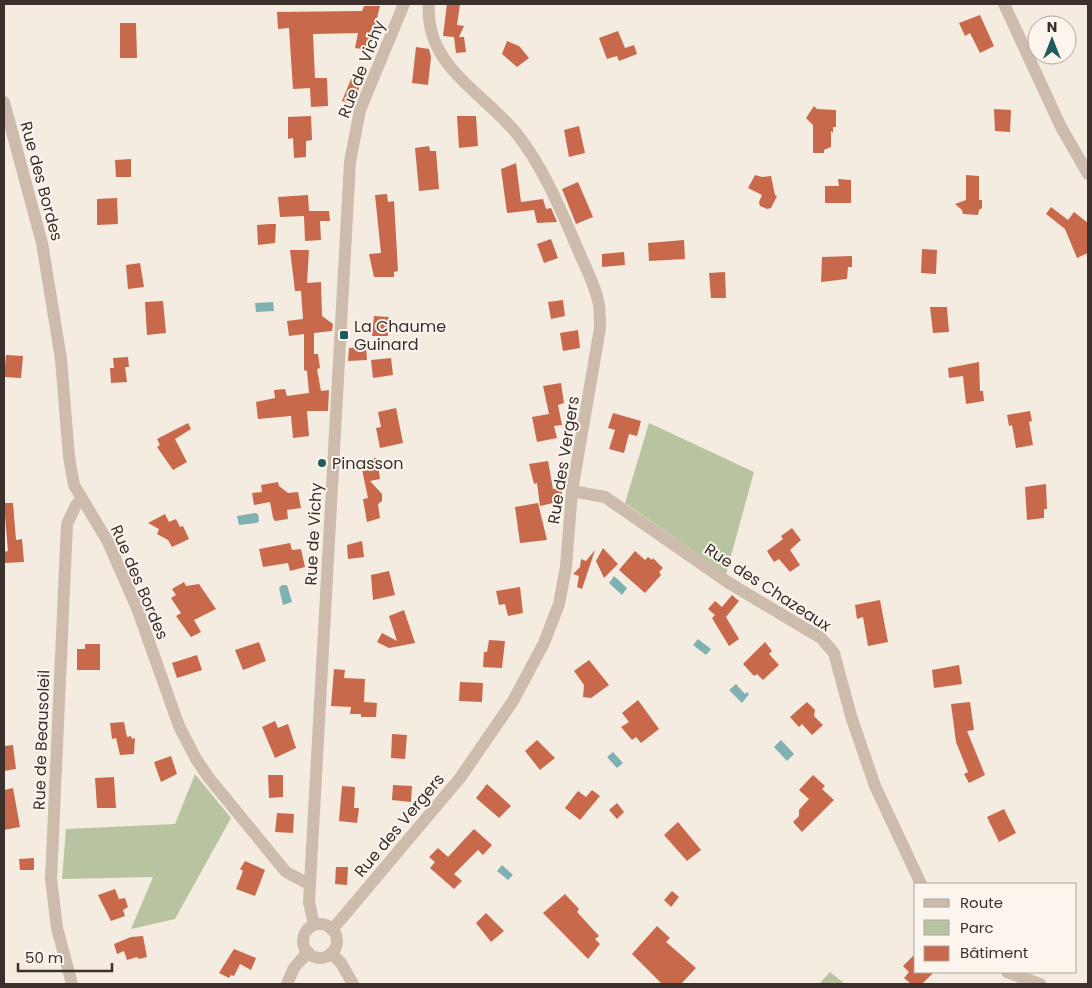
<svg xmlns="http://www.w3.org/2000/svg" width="1092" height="988" font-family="Poppins,sans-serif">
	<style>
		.green { fill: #b8c4a0 }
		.water { fill: #7fb0b2 }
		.building { fill: #c8694b }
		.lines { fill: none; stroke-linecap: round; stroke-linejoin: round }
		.minor { stroke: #cdbbac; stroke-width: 12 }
		.tertiary { stroke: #cdbbac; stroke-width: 12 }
		.poi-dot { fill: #1f5a5e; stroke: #fbf5ee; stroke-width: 2 }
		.labels { text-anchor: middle; stroke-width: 4; stroke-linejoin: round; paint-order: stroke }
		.street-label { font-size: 16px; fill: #3b302b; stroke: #fbf5ee }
		.poi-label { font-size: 16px; fill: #3b302b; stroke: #fbf5ee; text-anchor: start }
	</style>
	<rect width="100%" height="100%" fill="#f4ebe1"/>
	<g class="green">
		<polygon points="649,423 754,472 726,574 625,503"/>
		<polygon points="195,774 231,818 175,919 131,929 153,877 62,879 66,829 175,824"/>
		<polygon points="830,972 845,984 819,984"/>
	</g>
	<g class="water">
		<polygon points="273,302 274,311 256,312 255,303"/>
		<polygon points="255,513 258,514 259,521 257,523 239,525 237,516"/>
		<polygon points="614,576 627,588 622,595 609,583"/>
		<polygon points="282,585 287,585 292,602 283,605 279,588"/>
		<polygon points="698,639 711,649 706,655 693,645"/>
		<polygon points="736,684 745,694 747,692 749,694 742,703 729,690"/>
		<polygon points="781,740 794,754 787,761 774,747"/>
		<polygon points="613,752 623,763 617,768 607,757"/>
		<polygon points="502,865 513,875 508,880 497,871"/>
	</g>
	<g class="building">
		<polygon points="447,4 460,4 457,25 464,26 459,37 464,37 466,52 456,53 454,37 443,36"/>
		<polygon points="364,6 380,6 369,50 355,48 358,33 313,34 315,78 327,78 328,106 311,107 310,88 293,89 289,28 278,29 277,12 362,11"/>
		<polygon points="980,15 994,46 980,53 970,33 965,36 959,23"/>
		<polygon points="120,23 136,23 137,58 120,58"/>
		<polygon points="618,31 625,48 634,45 637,54 619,61 617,56 607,59 599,38"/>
		<polygon points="507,41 519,46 529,58 517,67 502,54"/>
		<polygon points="416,47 429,49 431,57 428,85 412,83"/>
		<polygon points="351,79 361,83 353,105 342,101"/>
		<polygon points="814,106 817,109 836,110 836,127 833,127 833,133 831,131 831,147 824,150 824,153 813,153 813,125 806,118"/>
		<polygon points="994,109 1011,110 1010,132 995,131"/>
		<polygon points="311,116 312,140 306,141 306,157 294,158 293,138 288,139 288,117"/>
		<polygon points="457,116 476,116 478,146 459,148"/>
		<polygon points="579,126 585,153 569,157 564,130"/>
		<polygon points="429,146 430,151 436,151 439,189 419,191 415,148"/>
		<polygon points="131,159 131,177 116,177 115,160"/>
		<polygon points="516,163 521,202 543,199 546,209 551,208 557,222 537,223 534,210 507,213 501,169"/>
		<polygon points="755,175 762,177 771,176 775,195 777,196 771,208 767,209 760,206 759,202 762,195 748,188"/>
		<polygon points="966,175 979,176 979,200 982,200 982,208 979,210 978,215 963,214 962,210 955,204 966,200"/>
		<polygon points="838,179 851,180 851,203 825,203 825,186 839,186"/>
		<polygon points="578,182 593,217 576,224 562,189"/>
		<polygon points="387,194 388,202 394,201 398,271 394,272 394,277 374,277 369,254 381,253 375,195"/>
		<polygon points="308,195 309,211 329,211 330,221 320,221 321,240 305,241 304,216 280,217 278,197"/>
		<polygon points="117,198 118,224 97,225 97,199"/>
		<polygon points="1051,207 1068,220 1074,212 1088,223 1088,253 1077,258 1065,229 1046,214"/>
		<polygon points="270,224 276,224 275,243 258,245 257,225"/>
		<polygon points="551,239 558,258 544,263 537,244"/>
		<polygon points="684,240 685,259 649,261 648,243"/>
		<polygon points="922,249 937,250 936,274 921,273"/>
		<polygon points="290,250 309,250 307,283 321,282 322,316 333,324 332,331 314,333 314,354 318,354 320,368 317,369 321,391 329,390 328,411 307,411 309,436 293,438 291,416 258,419 256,402 275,398 274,390 285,389 287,396 309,393 307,371 304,370 304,334 289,336 287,321 303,319 301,291 295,291"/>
		<polygon points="624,252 625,265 602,267 602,254"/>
		<polygon points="852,256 852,267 848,267 847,279 821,282 822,257"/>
		<polygon points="140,263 144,287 128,289 126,265"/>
		<polygon points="725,272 726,298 711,298 709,273"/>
		<polygon points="563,300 565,316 551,319 548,302"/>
		<polygon points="163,301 166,333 147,335 145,302"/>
		<polygon points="930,307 947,307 949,332 933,333"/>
		<polygon points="374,316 389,317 388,336 372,336"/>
		<polygon points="578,330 580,348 563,351 560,333"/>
		<polygon points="366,347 367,360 348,361 349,348"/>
		<polygon points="6,355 23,356 21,378 4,377"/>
		<polygon points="128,357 129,367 125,367 127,382 111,383 110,368 114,368 113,358"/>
		<polygon points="391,358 393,375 373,378 371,360"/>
		<polygon points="979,362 980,391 983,391 984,401 966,404 963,376 949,378 948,368"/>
		<polygon points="561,383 564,403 558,405 562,425 554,426 557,438 537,442 532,417 549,414 543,386"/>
		<polygon points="396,408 403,443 380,448 376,428 381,427 378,412"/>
		<polygon points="1030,411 1032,421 1029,422 1033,445 1016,448 1012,425 1009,426 1007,415"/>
		<polygon points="613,413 641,421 637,436 629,434 624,453 609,449 615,430 608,428"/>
		<polygon points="188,423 191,429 175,439 187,462 173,470 157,447 160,445 157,439"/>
		<polygon points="377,458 380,479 370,481 382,494 382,501 378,504 380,518 367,522 363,499 368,498 360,460"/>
		<polygon points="548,461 553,489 562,488 562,501 540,506 537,483 534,484 529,464"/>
		<polygon points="278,482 279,486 288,493 298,492 301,508 287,510 288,519 275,521 273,518 270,502 254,505 252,493 262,492 261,485"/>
		<polygon points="1046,484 1047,509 1044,509 1044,518 1027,520 1025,487"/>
		<polygon points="4,503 13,503 16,540 22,539 24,562 4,563 4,552 8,551"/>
		<polygon points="538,503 547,540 520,543 515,507"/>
		<polygon points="165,514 169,522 176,519 180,527 183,526 189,539 172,547 168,540 157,534 159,529 148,523"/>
		<polygon points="792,528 801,540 790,550 800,565 790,572 779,559 774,562 767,551 783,539 781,536"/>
		<polygon points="362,541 364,557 348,559 347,545"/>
		<polygon points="290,543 292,550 301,549 305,567 290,571 288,563 263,567 259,549"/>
		<polygon points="603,548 618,564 604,578 596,561"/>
		<polygon points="595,550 582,589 577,587 579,576 573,574 580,567 581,559 586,561"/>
		<polygon points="635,551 645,560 648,557 652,560 653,558 663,568 659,572 661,575 645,593 619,570"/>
		<polygon points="389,571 395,595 373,600 371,575"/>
		<polygon points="184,582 186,586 199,584 216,609 194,620 201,632 191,637 176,616 181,613 171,598 176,595 172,589"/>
		<polygon points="520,587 523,613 508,616 505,604 499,605 496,591"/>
		<polygon points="732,595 739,601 726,617 739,639 729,646 712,618 715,615 708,609 715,601 722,607"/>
		<polygon points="880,600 888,642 868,646 863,617 857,619 855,605"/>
		<polygon points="404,610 415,643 389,648 377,642 382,633 397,641 389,616"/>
		<polygon points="489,640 505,641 502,668 483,667 484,652 487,652"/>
		<polygon points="259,642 266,661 243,670 235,650"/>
		<polygon points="765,642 772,651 769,654 779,665 763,680 757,674 754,676 743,664"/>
		<polygon points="85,644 100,644 100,670 77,670 77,649 85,649"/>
		<polygon points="197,655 202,670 177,678 172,663"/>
		<polygon points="589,660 609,685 591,698 583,697 584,685 574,671"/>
		<polygon points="959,665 962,684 934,688 932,670"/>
		<polygon points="334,669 345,670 344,678 365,679 364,702 377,703 376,717 361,717 361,714 350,714 351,707 331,706"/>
		<polygon points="460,682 483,683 482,702 459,701"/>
		<polygon points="638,700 659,729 641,743 636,737 632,740 621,727 629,722 622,713"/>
		<polygon points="807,702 815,710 814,716 823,725 812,735 802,724 799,727 790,717"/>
		<polygon points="970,702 974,730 967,731 985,775 969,783 964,774 968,772 956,742 951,704"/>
		<polygon points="275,721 278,728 288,724 296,748 275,758 262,727"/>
		<polygon points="124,722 127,737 131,736 132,739 135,738 134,754 120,755 116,738 112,739 110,723"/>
		<polygon points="392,734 407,735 405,759 391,758"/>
		<polygon points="537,740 555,758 540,770 525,751"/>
		<polygon points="13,745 16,769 4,771 4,746"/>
		<polygon points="171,756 177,774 161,782 154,762"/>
		<polygon points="268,775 283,775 283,797 269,798"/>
		<polygon points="813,775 825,786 822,789 834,800 802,832 793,822 799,816 799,810 809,799 799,790"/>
		<polygon points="114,777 116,808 97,808 95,778"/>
		<polygon points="487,784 511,806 499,818 476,798"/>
		<polygon points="393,785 412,786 411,802 392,800"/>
		<polygon points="342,786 355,787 354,808 359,808 357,823 339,821"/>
		<polygon points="13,788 20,827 4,830 4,790"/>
		<polygon points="592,790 600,796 580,820 565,808 578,791 586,797"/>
		<polygon points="617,803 624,812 617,819 609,810"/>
		<polygon points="1004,809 1016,833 999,842 987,817"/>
		<polygon points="277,813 294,814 293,833 275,832"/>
		<polygon points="678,822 701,850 687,861 664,835"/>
		<polygon points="474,829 492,845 483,855 478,850 454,874 462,881 454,889 430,868 435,862 429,857 438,848 448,857"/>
		<polygon points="34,858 34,870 20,870 19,859"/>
		<polygon points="245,861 265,870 255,896 236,889 243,871 240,869"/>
		<polygon points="336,867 348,867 347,885 335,884"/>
		<polygon points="115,889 119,899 125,898 128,907 123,910 125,916 111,921 98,895"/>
		<polygon points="672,891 679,897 671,907 664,900"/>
		<polygon points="565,894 579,909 577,912 599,936 595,939 600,944 588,959 543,913"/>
		<polygon points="486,913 504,931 491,942 476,923"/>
		<polygon points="657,926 670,938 666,942 696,968 681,984 662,984 632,954"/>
		<polygon points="143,936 147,957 139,959 137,957 127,960 124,951 117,954 114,944 131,937"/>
		<polygon points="234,949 256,958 251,970 240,964 234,976 231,975 229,978 219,973"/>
		<polygon points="916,953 916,972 934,972 922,984 911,984 904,978 909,972 903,966"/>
	</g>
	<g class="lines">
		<g class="minor">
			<polyline points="1004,4 1061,127 1088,174"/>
			<polyline points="4,102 42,243 61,359 69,457 74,485 108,542 137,608 179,726 196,759 209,778 286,872 305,882 310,882"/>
			<polyline points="572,491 605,497 729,583 821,638 834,653 851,716 875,786 921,884"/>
			<path d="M 332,930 L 460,778 L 513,701 L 544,643 L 559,604 L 566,567 L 572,491 L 600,328 C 600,321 600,313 599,305 C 596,287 586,269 579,252 C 562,213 544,168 517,134 C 483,92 424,65 429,4"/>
			<polyline points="1007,972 1040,984"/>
			<polyline points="72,984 57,928 51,879 67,524 76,505 81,500"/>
		</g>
		<g class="tertiary">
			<circle cx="320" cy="941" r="17"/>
			<polyline points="314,925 309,902 350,162 360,110 404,4"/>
			<polyline points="331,953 341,963 353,984"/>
			<polyline points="287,984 294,968 308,952"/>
		</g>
	</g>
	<g class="poi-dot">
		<rect x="339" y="330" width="10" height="10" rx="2.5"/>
		<circle cx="322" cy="463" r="5"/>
	</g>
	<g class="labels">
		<g class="street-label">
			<text transform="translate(361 69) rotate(-69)" y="6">Rue de Vichy</text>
			<text transform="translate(42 181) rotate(75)" y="6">Rue des Bordes</text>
			<text transform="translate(563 460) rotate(-81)" y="6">Rue des Vergers</text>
			<text transform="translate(313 534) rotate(-87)" y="6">Rue de Vichy</text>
			<text transform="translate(140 582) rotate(67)" y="6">Rue des Bordes</text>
			<text transform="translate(768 587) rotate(33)" y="6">Rue des Chazeaux</text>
			<text transform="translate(41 740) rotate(-88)" y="6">Rue de Beausoleil</text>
			<text transform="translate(399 825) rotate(-50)" y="6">Rue des Vergers</text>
		</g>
		<g class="poi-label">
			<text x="354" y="332">La Chaume<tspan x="354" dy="18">Guinard</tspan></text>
			<text x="332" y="469">Pinasson</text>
		</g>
	</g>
	<rect width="1092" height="988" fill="none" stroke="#3b302b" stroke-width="10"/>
	<rect x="914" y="883" width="162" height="90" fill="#fbf5ee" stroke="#aea6a0"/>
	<rect x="924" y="899" width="25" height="8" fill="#cdbbac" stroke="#aea6a0"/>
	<text x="960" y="908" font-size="15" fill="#3b302b">Route</text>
	<rect x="924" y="920" width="25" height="15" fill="#b8c4a0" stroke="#aea6a0"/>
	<text x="960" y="933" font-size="15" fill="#3b302b">Parc</text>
	<rect x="924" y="946" width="25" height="15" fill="#c8694b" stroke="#aea6a0"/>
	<text x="960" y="958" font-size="15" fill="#3b302b">Bâtiment</text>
	<g transform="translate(1052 40)"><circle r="24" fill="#fbf5ee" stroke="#aea6a0"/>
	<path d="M0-4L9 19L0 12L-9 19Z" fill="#1f5a5e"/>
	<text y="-8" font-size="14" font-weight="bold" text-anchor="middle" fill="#3b302b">N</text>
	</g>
	<path d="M18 963v8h94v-8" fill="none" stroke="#3b302b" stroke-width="2.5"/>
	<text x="25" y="963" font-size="15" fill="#3b302b" stroke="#fbf5ee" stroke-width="4" paint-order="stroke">50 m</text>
</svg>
